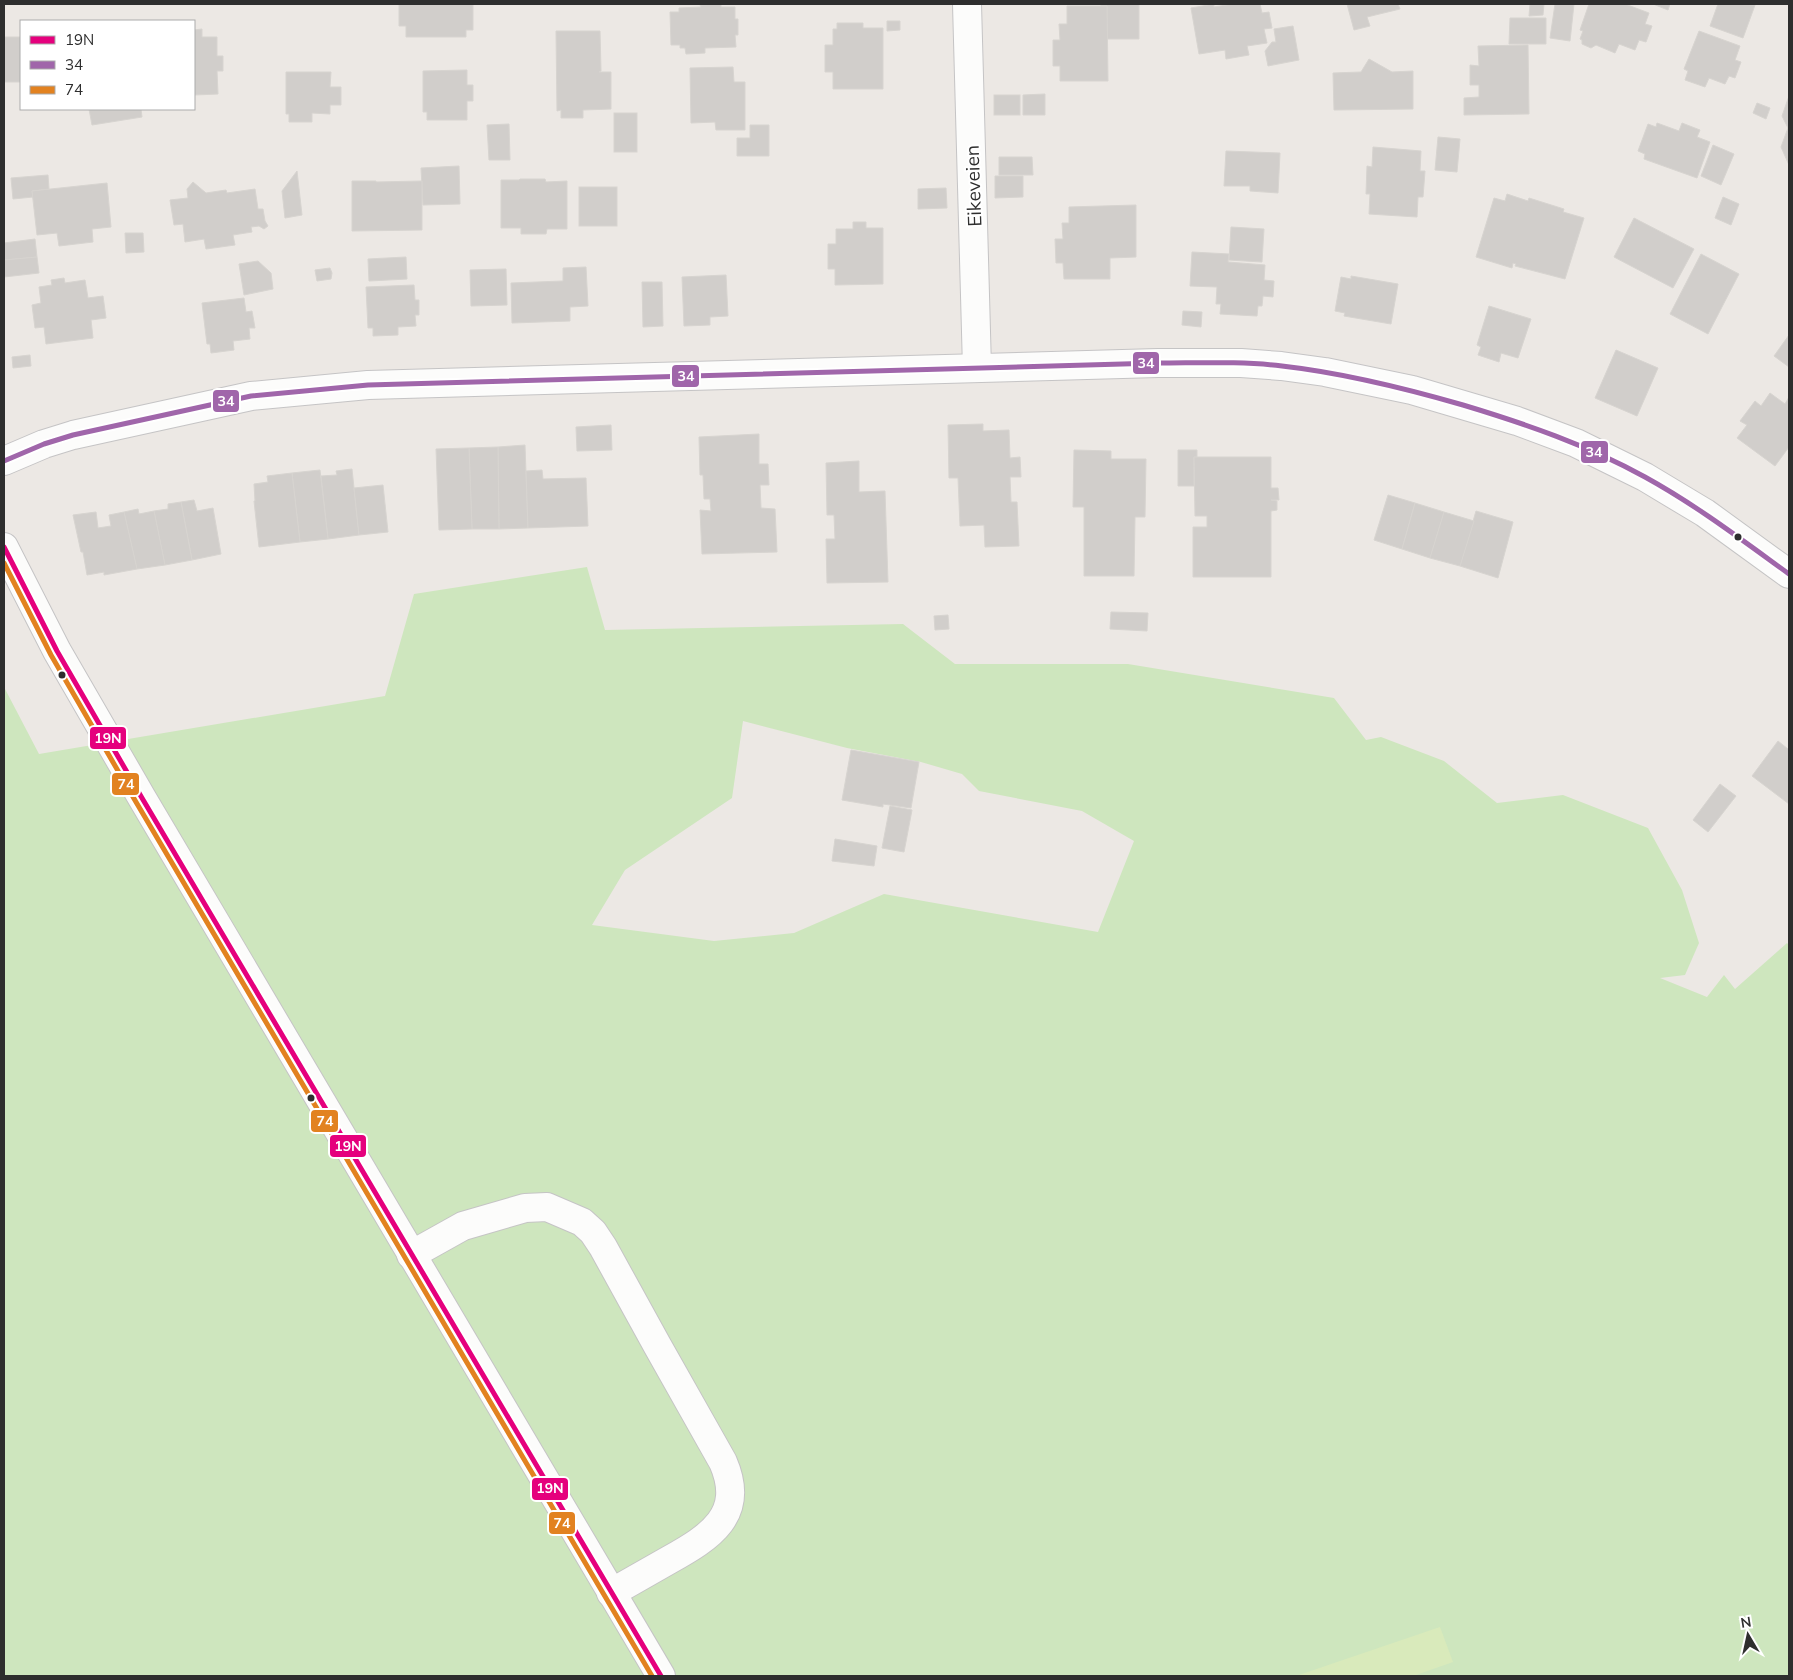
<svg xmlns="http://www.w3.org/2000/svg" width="1793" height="1680" font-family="Mulish,sans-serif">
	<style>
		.green { fill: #cee6be; fill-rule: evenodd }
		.pitch { fill: #d9eabb }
		.building { fill: #d1cecb; stroke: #d7d4d0 }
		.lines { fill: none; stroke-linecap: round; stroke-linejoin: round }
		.minor-casing { stroke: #c5c4c5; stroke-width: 30 }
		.minor { stroke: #fcfcfb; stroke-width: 28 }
		.bus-1-casing { stroke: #fff; stroke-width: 9 }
		.bus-2-casing { stroke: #fff; stroke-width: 9 }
		.bus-3-casing { stroke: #fff; stroke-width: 9 }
		.bus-1 { stroke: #e5007d; stroke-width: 5 }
		.bus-2 { stroke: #a066aa; stroke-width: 5 }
		.bus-3 { stroke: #e28220; stroke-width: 5 }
		.bus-dot { fill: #2e2e2e; stroke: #fff; stroke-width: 2 }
		.labels { text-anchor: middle; stroke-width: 4; stroke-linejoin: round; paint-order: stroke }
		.street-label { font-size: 19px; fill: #2e2e2e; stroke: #fff }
		.line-badge { stroke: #fff; stroke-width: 2 }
		.badge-label { font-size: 14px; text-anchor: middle; font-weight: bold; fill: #fff }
	</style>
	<rect width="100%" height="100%" fill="#ece8e4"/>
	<path class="green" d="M 587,567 L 605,630 L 903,624 L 955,664 L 1128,664 L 1334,698 L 1366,740 L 1381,737 L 1444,761 L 1497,803 L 1563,795 L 1648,828 L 1682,890 L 1699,943 L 1685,975 L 1660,978 L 1707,997 L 1724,975 L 1735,989 L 1787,943 L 1789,945 L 1789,1676 L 4,1676 L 4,687 L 39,754 L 385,696 L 414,594 ZM 743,721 L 847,748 L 921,762 L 962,774 L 979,791 L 1082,811 L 1134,841 L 1098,932 L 884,894 L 794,933 L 714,941 L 592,925 L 625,870 L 732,798 Z"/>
	<polygon class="pitch" points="1440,1627 1453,1662 1413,1676 1296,1676"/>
	<g class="building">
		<polygon points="399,4 473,4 473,30 466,30 466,37 406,37 406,26 399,26"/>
		<polygon points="721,4 721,7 735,7 735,19 738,19 738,35 735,35 736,47 705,48 705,53 686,54 685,48 680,48 680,45 671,45 670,12 679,12 679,8 701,7 700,5"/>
		<polygon points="1101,4 1139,4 1139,39 1107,39 1107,6 1101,6"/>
		<polygon points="1214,4 1214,7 1233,4 1260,4 1262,13 1269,12 1272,28 1264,29 1267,43 1247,46 1249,55 1226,59 1225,50 1199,54 1191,8"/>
		<polygon points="1347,4 1398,4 1400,9 1367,17 1370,26 1354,30"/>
		<polygon points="1530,4 1544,4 1543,15 1529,16"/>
		<polygon points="1555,4 1574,4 1570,41 1550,38"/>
		<polygon points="1589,4 1625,4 1649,13 1645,24 1652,26 1646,42 1639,40 1635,50 1619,44 1615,53 1596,45 1591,48 1582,44 1582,40 1580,39 1583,31 1580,30"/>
		<polygon points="1653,4 1670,4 1668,10"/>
		<polygon points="1718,4 1755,5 1743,38 1710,26"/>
		<polygon points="1067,6 1107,6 1108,81 1060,81 1060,66 1053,66 1053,40 1060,40 1059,24 1067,24"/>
		<polygon points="1510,18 1546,18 1546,44 1509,44"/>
		<polygon points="887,21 900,21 900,30 887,31"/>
		<polygon points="837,23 863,23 863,28 883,28 883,89 833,89 833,72 825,72 825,45 833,45 833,29 837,29"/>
		<polygon points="1293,26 1299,60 1268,66 1265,51 1272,42 1276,42 1274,29"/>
		<polygon points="202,29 202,37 217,37 217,56 223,56 223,71 217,71 218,94 194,95 194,30"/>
		<polygon points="556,31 600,31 601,71 599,72 611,72 611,109 583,110 583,118 561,118 561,110 557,111"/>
		<polygon points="1699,31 1740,46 1735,60 1741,62 1735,78 1729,76 1725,84 1709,78 1705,87 1685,80 1688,71 1684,69"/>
		<rect x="4" y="37" width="17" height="45"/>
		<polygon points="1528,45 1529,114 1464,115 1464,98 1479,97 1479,85 1470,85 1470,65 1479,66 1478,46"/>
		<polygon points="1369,59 1392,72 1413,71 1413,109 1334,110 1333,73 1361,72"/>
		<polygon points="733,67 734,82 745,82 745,130 716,130 715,122 691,123 690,68"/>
		<polygon points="467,70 467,85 473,85 473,101 467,101 467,120 427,120 427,112 423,112 423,71"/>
		<polygon points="286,72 331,72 330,87 341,87 341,105 330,105 330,114 312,113 312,122 289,122 289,114 286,114"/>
		<polygon points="1045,94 1045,115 1023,115 1023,95"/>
		<rect x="994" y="95" width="26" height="20"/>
		<polygon points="1789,96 1789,165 1781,147 1788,128 1782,116"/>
		<polygon points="1757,103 1770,108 1766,119 1753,113"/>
		<polygon points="89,109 141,109 142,117 92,125"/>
		<rect x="614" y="113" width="23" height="39"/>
		<polygon points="1657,123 1679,131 1682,123 1700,130 1697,137 1710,142 1697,178 1644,159 1645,154 1638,151 1648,124 1656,127"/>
		<polygon points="509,124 510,160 489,160 487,125"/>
		<polygon points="750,125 769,125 769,156 737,156 737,138 750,138"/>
		<polygon points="1438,137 1460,139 1457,172 1435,170"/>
		<polygon points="1713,145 1734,154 1721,185 1701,176"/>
		<polygon points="1373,147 1421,151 1420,171 1425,171 1423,197 1418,197 1417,217 1369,214 1370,194 1366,194 1367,166 1372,167"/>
		<polygon points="1226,151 1280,153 1278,193 1250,191 1250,186 1224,186"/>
		<polygon points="999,157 1032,157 1033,175 999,175"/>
		<polygon points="459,166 460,204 423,205 421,168"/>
		<polygon points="297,171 302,215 285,218 282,191"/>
		<polygon points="48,175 49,189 32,191 33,197 13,199 11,178"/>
		<polygon points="995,176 1023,176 1023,197 995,198"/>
		<polygon points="520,179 545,179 546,182 567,181 567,229 547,229 546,234 521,234 521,228 501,228 501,180 519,180"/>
		<polygon points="352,181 376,181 376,182 422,181 422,230 352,231"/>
		<polygon points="193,182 206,193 226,190 227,193 255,189 258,209 263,209 265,221 268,226 264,229 259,226 251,227 252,232 233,235 235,245 206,249 204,239 185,242 183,224 174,225 170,200 188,198 187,189"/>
		<polygon points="107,183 111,227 92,229 93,242 59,246 57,233 37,235 32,191"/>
		<rect x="579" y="187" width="38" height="39"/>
		<polygon points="946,188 947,208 918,209 918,189"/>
		<polygon points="1507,194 1528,201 1529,198 1564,209 1563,212 1584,218 1565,279 1515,266 1516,264 1513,263 1512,268 1476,257 1494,198 1505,201"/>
		<polygon points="1723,197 1739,204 1731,225 1715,218"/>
		<polygon points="1136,205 1136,257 1110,258 1110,279 1064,279 1063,263 1056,263 1055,239 1063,239 1062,223 1069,223 1069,207"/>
		<polygon points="1634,218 1694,249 1673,288 1614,257"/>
		<polygon points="853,222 866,222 866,228 883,228 883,284 835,285 835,269 828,269 828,244 836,244 836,229 853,229"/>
		<polygon points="1231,227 1264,229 1262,262 1229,260"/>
		<polygon points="125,233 143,233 144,252 126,253"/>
		<polygon points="35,239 37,257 4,260 4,243"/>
		<polygon points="1192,252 1229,254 1228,262 1265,265 1264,280 1274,281 1273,297 1263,296 1262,306 1258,306 1257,316 1220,314 1221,304 1216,304 1217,287 1190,286"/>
		<polygon points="1701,254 1739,274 1708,334 1670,314"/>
		<polygon points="37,257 39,273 4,277 4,260"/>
		<polygon points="406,257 407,279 369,281 368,259"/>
		<polygon points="258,261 271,273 273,289 244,295 239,264"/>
		<polygon points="586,267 588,306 570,307 570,321 512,323 511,283 563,281 563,268"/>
		<polygon points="330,268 332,273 331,279 317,281 315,270"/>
		<polygon points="506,269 507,305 471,306 470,270"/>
		<polygon points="726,275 728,316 710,317 710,325 684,326 682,277"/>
		<polygon points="1351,276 1398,284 1391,324 1344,316 1345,313 1335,311 1341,277 1351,279"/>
		<polygon points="64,278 65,283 85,280 88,298 103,296 106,318 91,320 93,338 46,344 44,327 35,328 32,305 41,303 39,287 52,285 51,280"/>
		<polygon points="642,282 662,282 663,326 643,327"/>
		<polygon points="414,285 415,300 419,300 419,315 415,315 416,326 398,327 398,335 373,336 373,328 368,328 366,287"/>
		<polygon points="244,298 246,312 252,311 255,328 249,328 250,339 233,341 234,350 211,353 210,344 207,344 202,303"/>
		<polygon points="1489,306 1531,319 1518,358 1501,353 1499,362 1478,355 1481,347 1477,345"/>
		<polygon points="1183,311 1202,312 1201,327 1182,325"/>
		<polygon points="1789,335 1789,367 1774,356"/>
		<polygon points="1616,350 1658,368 1637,416 1595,398"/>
		<polygon points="30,355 31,366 13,368 12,357"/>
		<polygon points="1770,393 1785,404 1789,397 1789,447 1775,466 1737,438 1747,425 1740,421 1755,401 1761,406"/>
		<polygon points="983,424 983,431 1009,430 1010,458 1020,457 1021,477 1010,477 1011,502 1017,502 1019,546 985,547 984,525 960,526 958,478 949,478 948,425"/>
		<polygon points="611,425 612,450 577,451 576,427"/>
		<polygon points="759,434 759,464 768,464 769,485 760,485 761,508 775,509 777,552 702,554 700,510 711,511 710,499 704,499 703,475 700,475 699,437"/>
		<polygon points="525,445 528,528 499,529 498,447"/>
		<polygon points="498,447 499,529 472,529 469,448"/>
		<polygon points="469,448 472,529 439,530 436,449"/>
		<polygon points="1074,450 1111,451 1111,459 1146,459 1145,517 1135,517 1134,576 1084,576 1084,507 1073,507"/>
		<polygon points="1178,450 1197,450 1197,458 1194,457 1194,486 1178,486"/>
		<polygon points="1194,457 1271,457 1271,488 1278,488 1279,500 1271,500 1277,501 1277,510 1271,511 1271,577 1193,577 1193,527 1207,527 1207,516 1195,516"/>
		<polygon points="859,461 859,492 885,491 888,582 827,583 826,539 835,539 834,515 827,515 826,463"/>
		<polygon points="352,469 359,535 328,539 321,476 337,475 336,471"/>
		<polygon points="320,470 328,539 300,542 292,473"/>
		<polygon points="542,470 543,479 586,478 588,526 528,528 526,471"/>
		<polygon points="292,473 300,542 259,547 254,501 255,501 254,484 268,482 267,476"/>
		<polygon points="383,485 388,532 359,535 354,488"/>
		<polygon points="1388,495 1415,503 1402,549 1374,540"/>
		<polygon points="194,500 197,511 213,508 221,554 192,560 181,502"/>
		<polygon points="181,502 192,560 165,565 154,511 168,509 168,504"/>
		<polygon points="1415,503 1444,512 1430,558 1402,549"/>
		<polygon points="138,509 139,514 154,511 165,565 137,569 124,512"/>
		<polygon points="1476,511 1513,522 1498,578 1460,566"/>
		<polygon points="96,512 98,528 111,526 109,515 124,512 137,569 104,575 104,572 87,575 83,552 81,552 73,515"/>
		<polygon points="1444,512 1474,521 1460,566 1430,558"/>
		<polygon points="1111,612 1148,613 1147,631 1110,629"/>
		<polygon points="948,615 949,629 935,630 934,616"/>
		<polygon points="1778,741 1788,749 1789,746 1789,804 1752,776"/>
		<polygon points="851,750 919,762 911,808 883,804 883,807 842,800"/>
		<polygon points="1720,784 1736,796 1708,832 1693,820"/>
		<polygon points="890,806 912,810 904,852 882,848"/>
		<polygon points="835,839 877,846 874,866 832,861"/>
	</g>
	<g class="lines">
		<g class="minor-casing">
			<g id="minor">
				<polyline points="967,4 977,368"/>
				<polyline points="4,461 44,444 73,435 251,396 368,385 1158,363 1241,363 1281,366 1325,372 1412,390 1517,421 1576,443 1645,477 1705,513 1789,574"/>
				<polyline points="4,547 57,651 142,798 661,1676"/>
				<path d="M 411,1255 L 463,1226 L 525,1208 L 547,1207 L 582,1222 L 593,1232 L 603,1247 L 657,1345 L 723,1462 C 746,1515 710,1537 669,1560 C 650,1571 630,1582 611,1593"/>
			</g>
		</g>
		<use href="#minor" class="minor"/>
		<g class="bus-1-casing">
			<polyline id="bus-1" points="4,547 57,651 142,798 661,1676"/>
		</g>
		<g class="bus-2-casing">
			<path id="bus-2" d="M 4,461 L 44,444 L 73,435 L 251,396 L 368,385 L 1158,363 C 1199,363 1241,361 1282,366 C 1344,373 1404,388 1463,405 C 1526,424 1587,445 1645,477 C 1696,505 1742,540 1789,574"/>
		</g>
		<g class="bus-3-casing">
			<polyline id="bus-3" points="4,563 51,655 136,802 652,1676"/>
		</g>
		<use href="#bus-1" class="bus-1"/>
		<use href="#bus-2" class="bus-2"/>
		<use href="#bus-3" class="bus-3"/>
	</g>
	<g class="bus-dot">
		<circle cx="1738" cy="537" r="4.5"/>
		<circle cx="62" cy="675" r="4.5"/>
		<circle cx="311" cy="1098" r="4.5"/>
	</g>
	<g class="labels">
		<g class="street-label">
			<text transform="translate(973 186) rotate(-92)" y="7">Eikeveien</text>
		</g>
	</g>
	<g class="line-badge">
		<rect x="1132" y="351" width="28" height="24" rx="5" fill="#a066aa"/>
		<rect x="671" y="364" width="29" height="24" rx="5" fill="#a066aa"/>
		<rect x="212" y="389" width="28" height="24" rx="5" fill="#a066aa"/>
		<rect x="1580" y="440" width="29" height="24" rx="5" fill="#a066aa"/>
		<rect x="89" y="726" width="38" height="24" rx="5" fill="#e5007d"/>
		<rect x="111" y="772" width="29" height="24" rx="5" fill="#e28220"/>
		<rect x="310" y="1109" width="29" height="24" rx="5" fill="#e28220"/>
		<rect x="329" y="1134" width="38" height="24" rx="5" fill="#e5007d"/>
		<rect x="531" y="1477" width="38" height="24" rx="5" fill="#e5007d"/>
		<rect x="548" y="1511" width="28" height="24" rx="5" fill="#e28220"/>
	</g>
	<g class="badge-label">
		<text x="1146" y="368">34</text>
		<text x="686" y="381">34</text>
		<text x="226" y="406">34</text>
		<text x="1594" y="457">34</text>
		<text x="108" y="743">19N</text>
		<text x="126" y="789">74</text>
		<text x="325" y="1126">74</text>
		<text x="348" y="1151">19N</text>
		<text x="550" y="1493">19N</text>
		<text x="562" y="1528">74</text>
	</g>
	<rect width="1793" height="1680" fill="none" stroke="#2e2e2e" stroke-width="10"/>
	<rect x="20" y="20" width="175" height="90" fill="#ffffff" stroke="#ababab"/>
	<rect x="30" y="36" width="25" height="8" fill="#e5007d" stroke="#ababab"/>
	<text x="65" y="45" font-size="15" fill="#2e2e2e">19N</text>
	<rect x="30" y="61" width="25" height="8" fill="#a066aa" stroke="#ababab"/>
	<text x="65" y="70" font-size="15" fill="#2e2e2e">34</text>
	<rect x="30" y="86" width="25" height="8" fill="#e28220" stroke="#ababab"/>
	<text x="65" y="95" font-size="15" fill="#2e2e2e">74</text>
	<g transform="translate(1748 1635) rotate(351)" stroke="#ffffff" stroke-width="4" paint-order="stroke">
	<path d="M0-4L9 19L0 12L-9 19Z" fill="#2e2e2e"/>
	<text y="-8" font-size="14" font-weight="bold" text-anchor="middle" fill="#2e2e2e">N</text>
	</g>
</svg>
